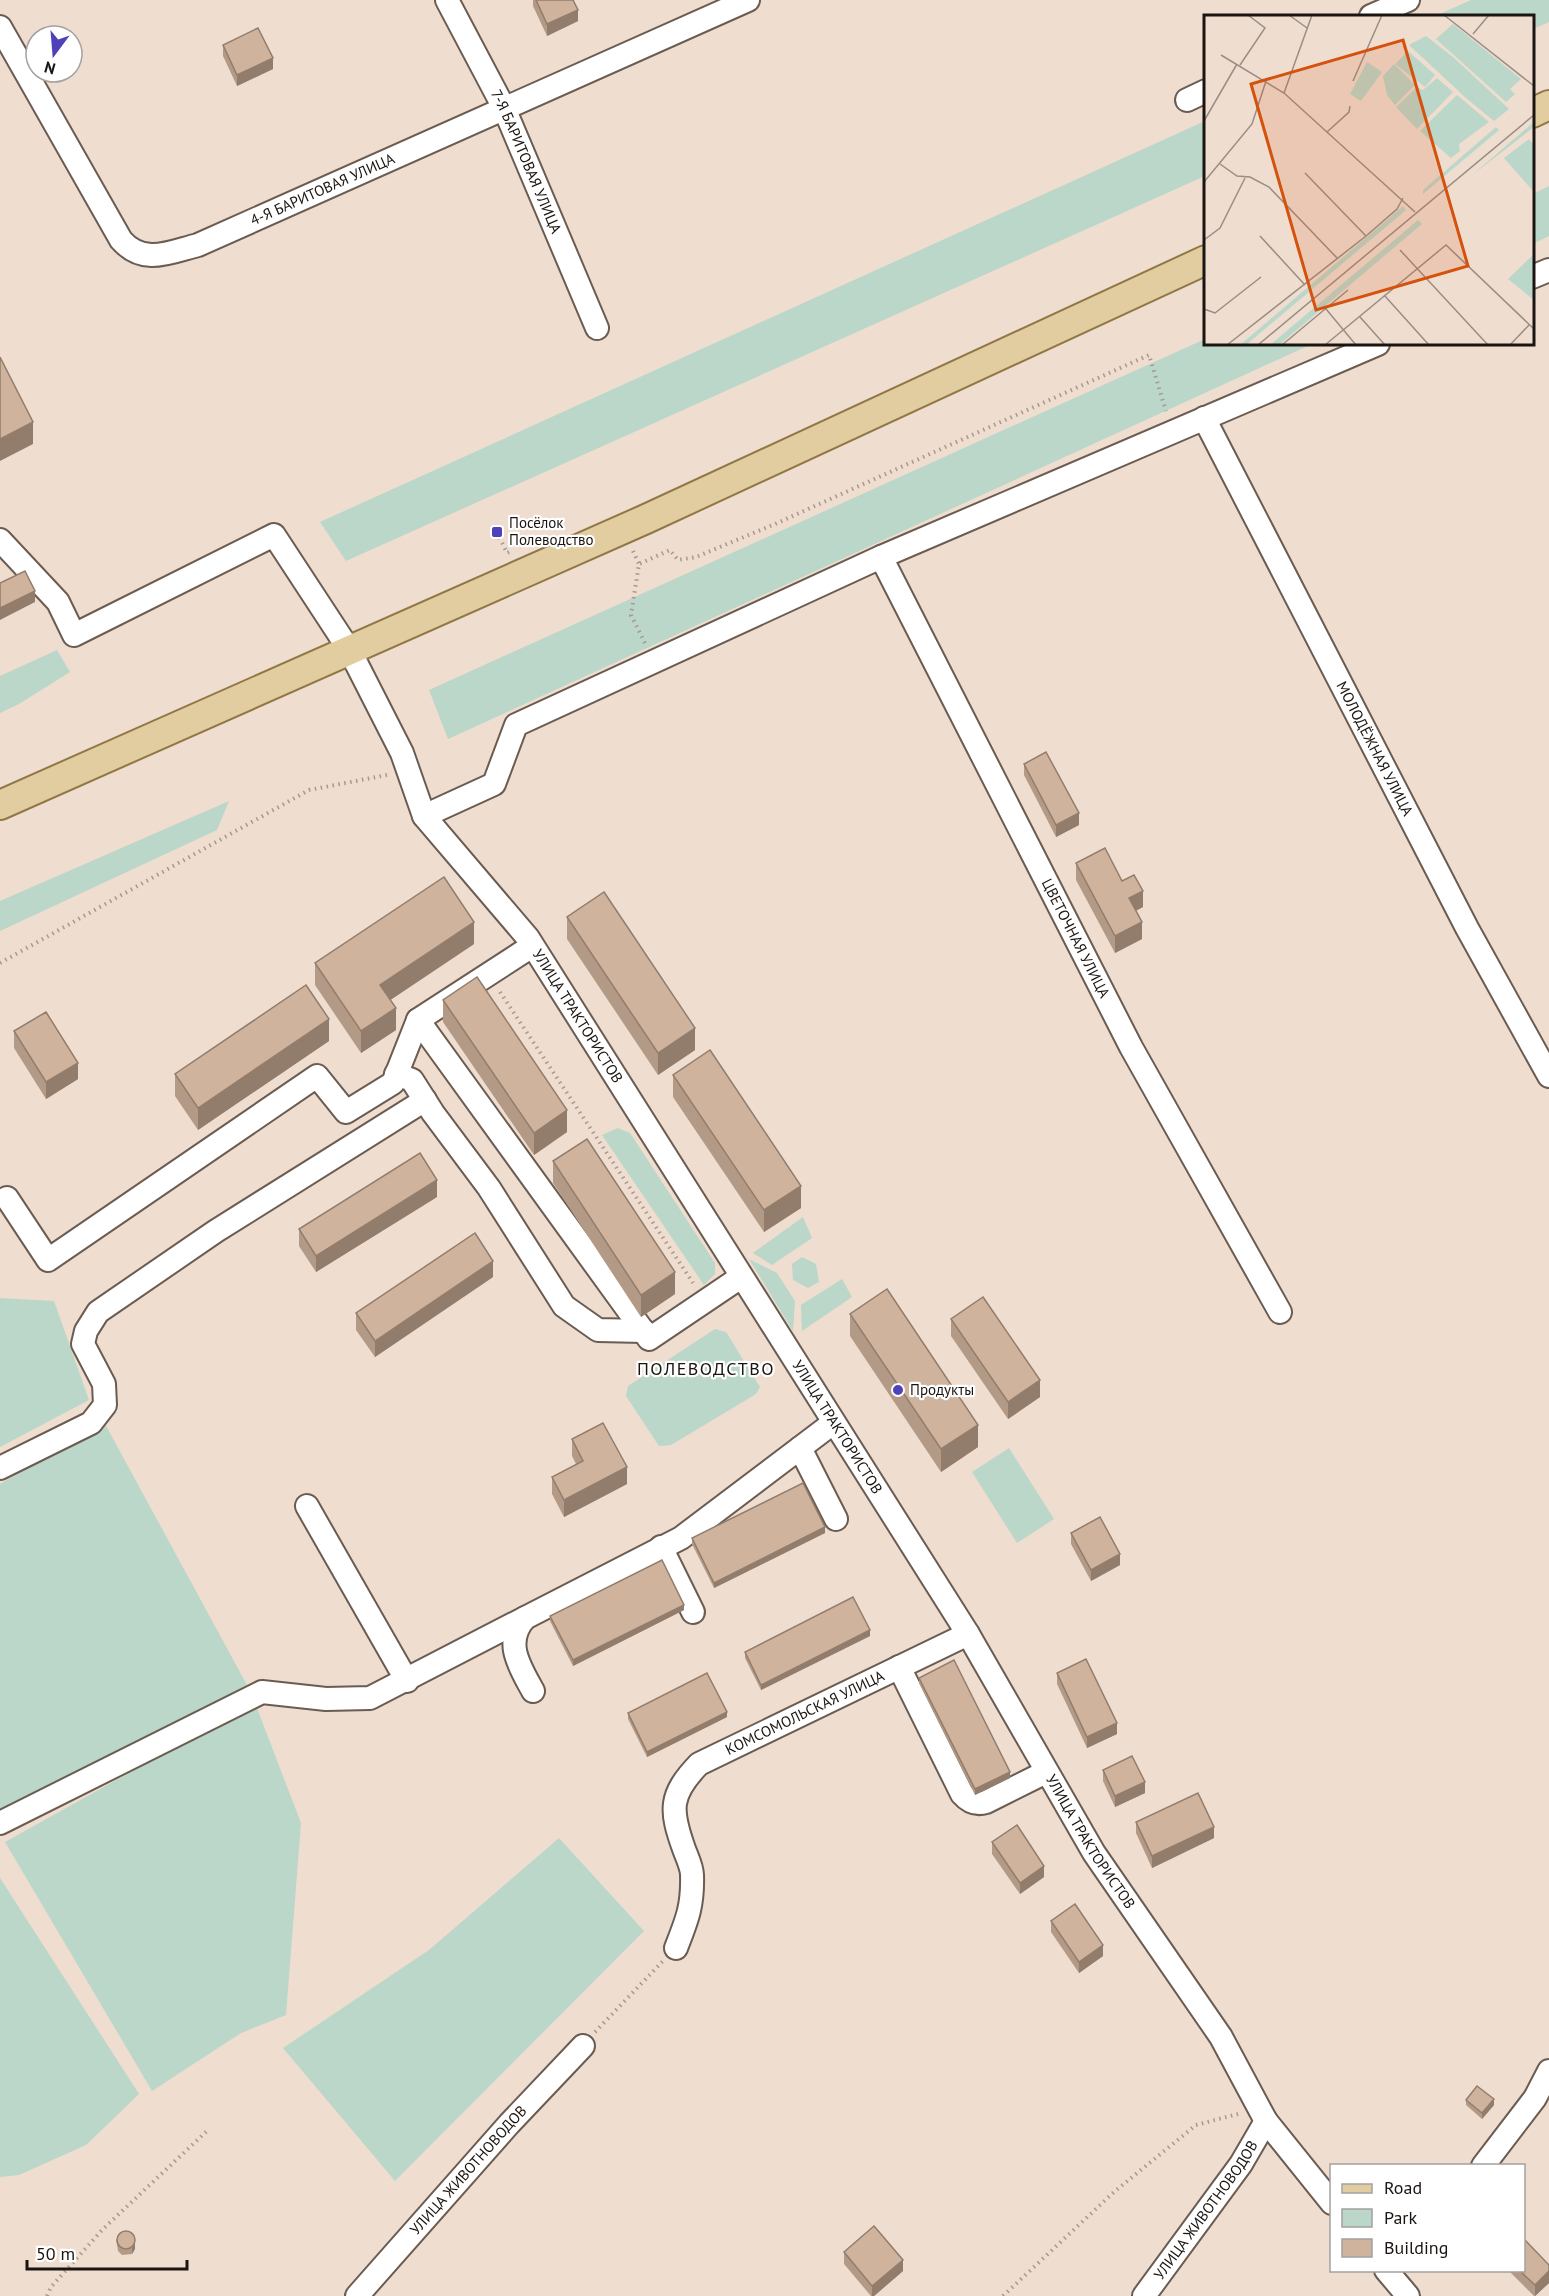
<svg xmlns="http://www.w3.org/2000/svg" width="1549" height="2296" font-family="'PT Sans',sans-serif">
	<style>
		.green { fill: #bad7c9 }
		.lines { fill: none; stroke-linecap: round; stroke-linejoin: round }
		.minor-casing { stroke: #6b5c51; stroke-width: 26 }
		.major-casing { stroke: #907746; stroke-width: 32 }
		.path { stroke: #a7998f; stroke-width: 4; stroke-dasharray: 1.5 4.5; stroke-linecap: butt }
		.minor { stroke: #fff; stroke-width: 22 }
		.major { stroke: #e2cda1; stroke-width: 28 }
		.wall { fill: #b39a86 }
		.shaded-wall { fill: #927d6d }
		.building { fill: #d0b39c; stroke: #927d6d; stroke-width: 1.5 }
		.poi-dot { fill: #4f42b9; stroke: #fff; stroke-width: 2 }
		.labels { text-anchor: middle; stroke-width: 4.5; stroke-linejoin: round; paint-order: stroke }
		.street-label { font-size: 15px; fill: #1b1511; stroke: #fff }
		.poi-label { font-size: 15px; fill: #1b1511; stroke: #fff; text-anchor: start }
		.quarter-label { font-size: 18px; letter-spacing: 1.5px; fill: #1b1511; stroke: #fff }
		.inset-road { fill: none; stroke: #9a8d84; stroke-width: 1.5 }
		.view { fill: #d4520c; fill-opacity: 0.15; stroke: #d4520c; stroke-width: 3 }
		.inset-edge { fill: none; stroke: #1b1511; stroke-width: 3 }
	</style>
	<rect width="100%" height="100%" fill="#efddd0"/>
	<g class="green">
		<polygon points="1471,0 1549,0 1549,22 1533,29 1532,16 1435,16"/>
		<polygon points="1205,121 1205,176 346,561 320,522"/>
		<polygon points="1549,186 1549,236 1533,244 1533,194"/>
		<polygon points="1205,339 1206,344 1312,344 448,739 429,690"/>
		<polygon points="57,650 70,672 19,704 0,713 0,676"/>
		<polygon points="229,801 217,830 0,931 0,901"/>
		<polygon points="618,1128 630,1133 715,1263 715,1274 704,1285 602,1135"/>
		<polygon points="803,1217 812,1238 772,1265 753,1253"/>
		<polygon points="802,1257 816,1264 819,1282 808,1288 793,1280 792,1264"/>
		<polygon points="749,1259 777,1273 795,1301 793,1331"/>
		<polygon points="842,1279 852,1297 802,1331 801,1305"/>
		<polygon points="0,1298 54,1301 89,1400 0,1447"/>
		<polygon points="715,1329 726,1332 760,1387 756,1394 671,1445 659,1446 626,1396 628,1386"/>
		<polygon points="105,1424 247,1685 0,1814 0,1484"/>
		<polygon points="1009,1448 1054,1519 1017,1543 972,1472"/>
		<polygon points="255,1703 301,1823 286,2015 241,2033 152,2091 5,1842"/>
		<polygon points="559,1838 644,1931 395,2181 283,2048 429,1950"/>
		<polygon points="0,1878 139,2094 86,2145 19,2175 0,2177"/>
	</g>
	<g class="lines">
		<g class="minor-casing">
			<g id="minor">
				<path id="s1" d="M 447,0 L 504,108 L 597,328"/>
				<polyline points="1371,16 1408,0"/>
				<path id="s2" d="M 0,27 L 121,240 C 144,266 170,252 198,245 L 748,0"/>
				<polyline points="1187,100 1206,91"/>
				<polyline points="1532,277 1549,270"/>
				<path id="s3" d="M 1204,418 L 1467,928 L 1549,1076"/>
				<path id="s4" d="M 0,540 L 58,602 L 74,635 L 274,535 L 350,651 L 402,753 L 424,816 L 528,938 L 968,1634 L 1094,1853 L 1221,2037 L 1266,2121 L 1332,2203"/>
				<path id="s5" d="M 881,557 L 1131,1047 L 1280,1312"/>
				<polyline points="424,816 494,784 516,725 881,557 1378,344"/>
				<polyline points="532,946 418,1020 649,1339 741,1277"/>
				<polyline points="396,1074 412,1080 433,1113 489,1188 564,1306 598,1330 644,1331"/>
				<polyline points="7,1198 48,1260 317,1076 346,1112 393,1083 418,1020"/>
				<polyline points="800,1448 836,1519"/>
				<polyline points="0,1468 91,1423 105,1405 104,1384 83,1344 86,1331 98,1312 216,1231 425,1100"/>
				<polyline points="307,1506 407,1681"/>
				<polyline points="661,1547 693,1612"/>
				<path d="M 899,1667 L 962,1794 C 969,1802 976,1805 986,1802 L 1046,1772"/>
				<path d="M 533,1691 C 520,1667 503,1642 525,1618 L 681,1538 L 833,1423"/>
				<polyline points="0,1823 262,1692 326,1699 370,1698 525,1618"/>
				<path id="s6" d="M 676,1948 C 687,1920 693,1906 692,1875 C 692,1867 687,1857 684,1849 C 670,1810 669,1795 699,1764 L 968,1634"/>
				<polyline points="1483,2166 1535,2098 1549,2071"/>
				<polyline points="1386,2270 1408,2296"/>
				<path id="s7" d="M 357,2296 L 509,2124 L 583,2046"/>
				<path id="s8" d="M 1144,2296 L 1241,2164 L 1266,2121"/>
			</g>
		</g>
		<g class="major-casing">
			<g id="major">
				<polyline points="1532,113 1549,105"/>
				<polyline points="0,805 646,519 1206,260"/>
			</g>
		</g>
		<g class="path">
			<polyline points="497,532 507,553 509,552"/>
			<polyline points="633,551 639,564"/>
			<polyline points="645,643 631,615 639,564 670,550 678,560 696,557 775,524 1149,355 1166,411"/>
			<polyline points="0,963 309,790 387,775"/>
			<polyline points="500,992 693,1283"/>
			<polyline points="595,2032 663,1961"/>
			<polyline points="47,2296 51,2287 103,2229 208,2130"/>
			<polyline points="1003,2296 1114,2192 1196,2125 1238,2114"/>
		</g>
		<use href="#minor" class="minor"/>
		<use href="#major" class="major"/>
	</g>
	<g class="wall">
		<polygon points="533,0 573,0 578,21 547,36 533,6"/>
		<polygon points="223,45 273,69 237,86 223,56"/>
		<polygon points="1024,764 1079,825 1056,837 1024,775"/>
		<polygon points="1076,863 1143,907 1136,911 1142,939 1115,953 1076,880"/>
		<polygon points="567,917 695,1050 658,1075 567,939"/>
		<polygon points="474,944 390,1000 396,1030 361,1053 315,985 315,963"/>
		<polygon points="443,1000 567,1132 534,1155 443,1022"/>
		<polygon points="14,1031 78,1079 46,1099 14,1048"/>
		<polygon points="329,1041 198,1130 175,1096 175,1074"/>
		<polygon points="673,1075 801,1208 764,1232 673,1097"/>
		<polygon points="553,1161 675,1294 641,1317 553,1183"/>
		<polygon points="437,1197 316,1272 299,1246 299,1229"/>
		<polygon points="493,1277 375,1357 356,1330 356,1313"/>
		<polygon points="850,1314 978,1447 941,1472 850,1336"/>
		<polygon points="951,1319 1040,1397 1008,1419 951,1336"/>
		<polygon points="572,1439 627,1484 564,1517 552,1494 552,1477 576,1464 572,1456"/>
		<polygon points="825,1533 714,1588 692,1544 692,1538"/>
		<polygon points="1071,1533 1120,1565 1091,1581 1071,1544"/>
		<polygon points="684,1610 573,1666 550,1621 550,1616"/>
		<polygon points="870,1636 761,1690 745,1658 745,1652"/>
		<polygon points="1057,1673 1117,1734 1087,1748 1057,1684"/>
		<polygon points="919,1678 1010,1778 975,1795 919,1683"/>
		<polygon points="628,1713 727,1717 647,1757 628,1719"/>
		<polygon points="1103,1770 1145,1793 1115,1807 1103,1781"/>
		<polygon points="1136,1822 1214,1838 1152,1868 1136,1833"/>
		<polygon points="992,1842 1044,1877 1020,1894 992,1854"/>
		<polygon points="1051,1921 1103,1956 1079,1973 1051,1932"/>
		<polygon points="1466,2100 1494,2105 1482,2119 1466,2105"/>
		<polygon points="116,2239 135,2249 132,2254 122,2255 118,2251"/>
		<polygon points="844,2252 903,2271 874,2296 871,2296 844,2264"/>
		<polygon points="1549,2265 1549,2283 1535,2296 1534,2296 1509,2271 1524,2271"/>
	</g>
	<g class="shaded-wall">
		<polygon points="578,10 578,21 547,36 547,24"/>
		<polygon points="273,58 273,69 237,86 237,75"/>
		<polygon points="33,422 33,444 0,461 0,439"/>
		<polygon points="35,591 35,602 0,620 0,608"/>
		<polygon points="1079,813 1079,825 1056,837 1056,825"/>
		<polygon points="1143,891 1143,907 1129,914 1129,898"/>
		<polygon points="474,922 474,944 380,1007 380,985"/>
		<polygon points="1142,922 1142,939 1115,953 1115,936"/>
		<polygon points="396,1008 396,1030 361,1053 361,1031"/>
		<polygon points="329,1019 329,1041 198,1130 198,1108"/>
		<polygon points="695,1028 695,1050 658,1075 658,1053"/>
		<polygon points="78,1063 78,1079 46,1099 46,1082"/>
		<polygon points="567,1110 567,1132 534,1155 534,1133"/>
		<polygon points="437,1180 437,1197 316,1272 316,1256"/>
		<polygon points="801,1186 801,1208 764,1232 764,1210"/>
		<polygon points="493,1261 493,1277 375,1357 375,1341"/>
		<polygon points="675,1272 675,1294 641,1317 641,1295"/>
		<polygon points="1040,1380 1040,1397 1008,1419 1008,1402"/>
		<polygon points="978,1425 978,1447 941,1472 941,1449"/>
		<polygon points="627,1467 627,1484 564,1517 564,1500"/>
		<polygon points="825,1527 825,1533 714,1588 714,1583"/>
		<polygon points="1120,1554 1120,1565 1091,1581 1091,1570"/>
		<polygon points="684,1605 684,1610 573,1666 573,1660"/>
		<polygon points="870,1630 870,1636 761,1690 761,1685"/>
		<polygon points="727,1712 727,1717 647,1757 647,1752"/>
		<polygon points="1117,1723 1117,1734 1087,1748 1087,1737"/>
		<polygon points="1010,1772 1010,1778 975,1795 975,1789"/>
		<polygon points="1145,1782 1145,1793 1115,1807 1115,1796"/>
		<polygon points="1214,1827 1214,1838 1152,1868 1152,1856"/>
		<polygon points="1044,1866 1044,1877 1020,1894 1020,1883"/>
		<polygon points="1103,1945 1103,1956 1079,1973 1079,1962"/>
		<polygon points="1494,2099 1494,2105 1482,2119 1482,2113"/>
		<polygon points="135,2243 135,2249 132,2254 132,2248"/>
		<polygon points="903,2260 903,2271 874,2296 872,2296 872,2286"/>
		<polygon points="1549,2271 1549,2283 1535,2296 1535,2285"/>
	</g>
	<g class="building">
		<polygon points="536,0 573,0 578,10 547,24"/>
		<polygon points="258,28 273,58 237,75 223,45"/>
		<polygon points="0,357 33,422 0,439"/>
		<polygon points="25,571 35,591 0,608 0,583"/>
		<polygon points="1046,752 1079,813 1056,825 1024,764"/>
		<polygon points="1105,848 1122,881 1134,875 1143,891 1129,898 1142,922 1115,936 1076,863"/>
		<polygon points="444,877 474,922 380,985 396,1008 361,1031 315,963"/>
		<polygon points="604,892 695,1028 658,1053 567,917"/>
		<polygon points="477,977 567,1110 534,1133 443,1000"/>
		<polygon points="306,985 329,1019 198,1108 175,1074"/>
		<polygon points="46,1012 78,1063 46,1082 14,1031"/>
		<polygon points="710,1050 801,1186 764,1210 673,1075"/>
		<polygon points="587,1139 675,1272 641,1295 553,1161"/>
		<polygon points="420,1153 437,1180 316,1256 299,1229"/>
		<polygon points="475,1233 493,1261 375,1341 356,1313"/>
		<polygon points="887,1289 978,1425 941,1449 850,1314"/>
		<polygon points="983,1297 1040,1380 1008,1402 951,1319"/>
		<polygon points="603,1423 627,1467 564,1500 552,1477 583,1461 572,1439"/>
		<polygon points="803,1483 825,1527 714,1583 692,1538"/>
		<polygon points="1100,1517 1120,1554 1091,1570 1071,1533"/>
		<polygon points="662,1560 684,1605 573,1660 550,1616"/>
		<polygon points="853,1597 870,1630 761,1685 745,1652"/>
		<polygon points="1086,1659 1117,1723 1087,1737 1057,1673"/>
		<polygon points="954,1660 1010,1772 975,1789 919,1678"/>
		<polygon points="707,1673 727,1712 647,1752 628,1713"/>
		<polygon points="1132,1756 1145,1782 1115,1796 1103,1770"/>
		<polygon points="1198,1793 1214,1827 1152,1856 1136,1822"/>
		<polygon points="1017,1825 1044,1866 1020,1883 992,1842"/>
		<polygon points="1075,1904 1103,1945 1079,1962 1051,1921"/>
		<polygon points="1477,2086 1494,2099 1482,2113 1466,2100"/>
		<polygon points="874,2226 903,2260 872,2286 844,2252"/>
		<circle cx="126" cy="2240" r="9"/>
		<polygon points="1524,2239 1549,2265 1549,2271 1535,2285 1520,2271 1524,2271"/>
	</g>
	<g class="poi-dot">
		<rect x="491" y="526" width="12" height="12" rx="3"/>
		<circle cx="898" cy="1390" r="6"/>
	</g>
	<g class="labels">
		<g class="street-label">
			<text dy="5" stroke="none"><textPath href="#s1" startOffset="180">7-Я БАРИТОВАЯ УЛИЦА</textPath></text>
			<text dy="5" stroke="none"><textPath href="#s2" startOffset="464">4-Я БАРИТОВАЯ УЛИЦА</textPath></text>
			<text dy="5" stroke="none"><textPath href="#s3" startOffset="372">МОЛОДЁЖНАЯ УЛИЦА</textPath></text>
			<text dy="5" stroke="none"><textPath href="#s5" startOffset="428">ЦВЕТОЧНАЯ УЛИЦА</textPath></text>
			<text dy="5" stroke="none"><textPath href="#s4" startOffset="918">УЛИЦА ТРАКТОРИСТОВ</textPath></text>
			<text dy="5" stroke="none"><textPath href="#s4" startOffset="1404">УЛИЦА ТРАКТОРИСТОВ</textPath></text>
			<text dy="5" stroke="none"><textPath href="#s6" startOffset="314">КОМСОМОЛЬСКАЯ УЛИЦА</textPath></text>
			<text dy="5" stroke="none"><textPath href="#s4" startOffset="1890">УЛИЦА ТРАКТОРИСТОВ</textPath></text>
			<text dy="5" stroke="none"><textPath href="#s7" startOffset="168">УЛИЦА ЖИВОТНОВОДОВ</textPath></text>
			<text dy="5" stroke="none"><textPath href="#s8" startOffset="106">УЛИЦА ЖИВОТНОВОДОВ</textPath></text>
		</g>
		<g class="poi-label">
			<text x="509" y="528">Посёлок<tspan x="509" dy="17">Полеводство</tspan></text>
			<text x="910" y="1395">Продукты</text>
		</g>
		<g class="quarter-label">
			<text x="706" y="1375">ПОЛЕВОДСТВО</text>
		</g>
	</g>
	<g transform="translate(1204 15)">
		<rect width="330" height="330" fill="#efddd0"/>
		<path d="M 249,9 L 317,64 L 306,74 L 311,79 L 302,87 L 232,24 ZM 222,21 L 249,42 L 305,94 L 290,106 L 262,83 L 205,30 ZM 204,36 L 231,60 L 221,72 L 191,49 ZM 163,47 L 178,57 L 157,86 L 146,79 ZM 190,49 L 211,70 L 191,90 L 183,80 L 179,61 ZM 233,63 L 249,77 L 213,114 L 192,92 L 213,72 L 219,75 ZM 253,80 L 285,107 L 255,129 L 256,136 L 247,143 L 216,116 ZM 330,107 L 330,112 L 267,161 L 303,130 ZM 292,112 L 295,115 L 219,179 L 219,175 ZM 325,124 L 330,130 L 330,177 L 300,143 ZM 199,191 L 202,195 L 42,330 L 36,330 ZM 214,205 L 218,209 L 75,330 L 66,330 ZM 330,239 L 330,285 L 304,264 Z" fill="#bad7c9"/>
		<path class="inset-road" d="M 85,0 L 103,13M 240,0 L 330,71M 269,19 L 285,0M 17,40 L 80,78 L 211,197M 36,50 L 61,13 L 44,0M 149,66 L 178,0M 80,78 L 108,0M 0,106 L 33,49M 123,117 L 145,97 L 146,91M 16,149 L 33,161 L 46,162 L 65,172 L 134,244M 101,158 L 162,221M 0,167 L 48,109 L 62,66M 56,221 L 101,270M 0,225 L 16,213 L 41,163M 196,235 L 284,330M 180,280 L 225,330M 0,294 L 11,298 L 57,262M 122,294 L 152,330M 156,302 L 181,330M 23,330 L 162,221 L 193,194 L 199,183M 54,330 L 330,100M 78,330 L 144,275M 121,330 L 242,230 L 330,314M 306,330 L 325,310"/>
		<path class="view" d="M 199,25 L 264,251 L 112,295 L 47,69 Z"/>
		<rect width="330" height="330" class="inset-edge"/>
	</g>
	<rect x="1330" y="2164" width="195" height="108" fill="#ffffff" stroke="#a4a1a0" stroke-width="1.5"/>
	<rect x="1342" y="2184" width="30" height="9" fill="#e2cda1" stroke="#a4a1a0" stroke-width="1.5"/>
	<text x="1384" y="2194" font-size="18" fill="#1b1511">Road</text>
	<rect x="1342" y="2209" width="30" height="18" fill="#bad7c9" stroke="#a4a1a0" stroke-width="1.5"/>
	<text x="1384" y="2224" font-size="18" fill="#1b1511">Park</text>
	<rect x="1342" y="2239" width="30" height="18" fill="#d0b39c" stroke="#a4a1a0" stroke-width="1.5"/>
	<text x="1384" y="2254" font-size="18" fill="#1b1511">Building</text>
	<g transform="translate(54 54) rotate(196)"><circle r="28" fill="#ffffff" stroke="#a4a1a0" stroke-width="1.5"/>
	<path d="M0-4.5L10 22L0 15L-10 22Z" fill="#4f42b9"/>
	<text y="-9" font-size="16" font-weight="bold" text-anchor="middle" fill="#1b1511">N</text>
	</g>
	<path d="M27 2260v9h160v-9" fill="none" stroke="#1b1511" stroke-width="3"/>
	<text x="36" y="2260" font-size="18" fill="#1b1511" stroke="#ffffff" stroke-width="4.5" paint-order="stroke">50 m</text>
</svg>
